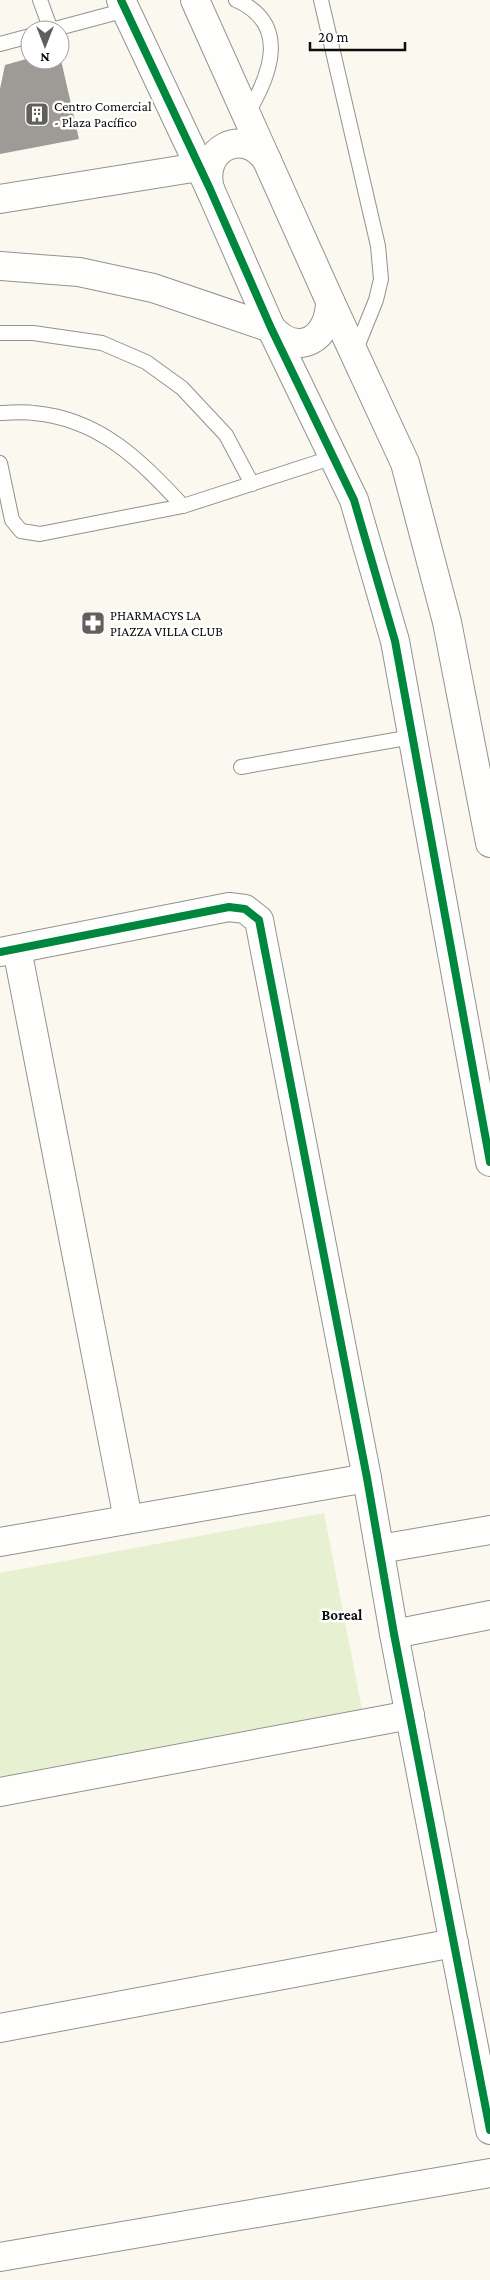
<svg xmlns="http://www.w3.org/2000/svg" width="490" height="2280" font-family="'Crimson Pro',serif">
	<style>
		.green { fill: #e7f0d0 }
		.building { fill: #9e9a96 }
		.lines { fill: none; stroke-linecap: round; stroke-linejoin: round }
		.service-casing { stroke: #94928f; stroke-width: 16 }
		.minor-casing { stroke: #94928f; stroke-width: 30 }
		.tertiary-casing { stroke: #94928f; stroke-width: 30 }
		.service { stroke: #fefefd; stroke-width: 14 }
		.minor { stroke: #fefefd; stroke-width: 28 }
		.tertiary { stroke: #fefefd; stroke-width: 28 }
		.cycleway-casing { stroke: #fff; stroke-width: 11 }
		.cycleway { stroke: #00873e; stroke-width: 8 }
		.labels { text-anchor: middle; stroke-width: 5; stroke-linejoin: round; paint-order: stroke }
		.poi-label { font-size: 14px; fill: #0c0c0c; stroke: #fff; text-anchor: start }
		.neighbourhood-label { font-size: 15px; font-weight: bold; fill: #0c0c0c; stroke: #fff }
	</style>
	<rect width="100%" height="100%" fill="#fbf8f0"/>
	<polygon class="green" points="324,1513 362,1710 0,1777 0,1573"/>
	<polygon class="building" points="30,58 30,60 61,60 79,139 0,154 0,89 5,65"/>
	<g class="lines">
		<g class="service-casing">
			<g id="service">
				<polyline points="40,0 51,30"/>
				<path d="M 236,0 C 291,24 270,76 247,114"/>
				<polyline points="321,0 378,246 381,279 376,300 355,352"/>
				<polyline points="51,30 126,10"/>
				<polyline points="0,44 30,36"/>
				<polyline points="0,333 33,333 102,343 146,362 182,388 226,435 252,484"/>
				<path d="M 0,413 C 11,413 23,411 34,413 C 100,419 140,460 183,506"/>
				<polyline points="0,463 12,520 21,531 40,534 183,506 334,457"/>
				<polyline points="241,767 412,737"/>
			</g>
		</g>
		<g class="minor-casing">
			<g id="minor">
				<polyline points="0,199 199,167"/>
				<polyline points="0,266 79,272 153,288 271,328"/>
				<polyline points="17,949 128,1519"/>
				<polyline points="0,952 229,907 245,909 259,920 367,1478 394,1634 490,2130"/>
				<polyline points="0,1542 367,1478"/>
				<polyline points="380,1549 490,1530"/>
				<polyline points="394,1634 490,1615"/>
				<polyline points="0,1792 410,1715"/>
				<polyline points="0,2028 454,1943"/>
				<polyline points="0,2257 490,2173"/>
			</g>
		</g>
		<g class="tertiary-casing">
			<g id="tertiary">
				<polyline points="121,0 210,189 271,328 354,500 395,641 490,1162"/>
				<polyline points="195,0 330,301 405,463 447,622 490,843"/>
				<path d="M 210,189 C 199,149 243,126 267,160"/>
				<path d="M 271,328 C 299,359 330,338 330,301"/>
			</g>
		</g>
		<use href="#service" class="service"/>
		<use href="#minor" class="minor"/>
		<use href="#tertiary" class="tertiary"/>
		<g class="cycleway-casing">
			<g id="cycleway">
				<polyline points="121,0 210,189 271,328 354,500 395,641 490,1162"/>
				<polyline points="0,952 229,907 245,909 259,920 367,1478 394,1634 490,2130"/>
			</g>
		</g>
		<use href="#cycleway" class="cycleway"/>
	</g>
	<defs>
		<g id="building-square" transform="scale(1.25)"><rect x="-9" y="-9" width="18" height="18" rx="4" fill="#605f5c" stroke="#fff"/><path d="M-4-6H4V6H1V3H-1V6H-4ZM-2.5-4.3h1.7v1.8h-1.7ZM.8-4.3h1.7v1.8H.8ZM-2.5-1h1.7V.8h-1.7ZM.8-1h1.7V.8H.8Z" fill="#fff"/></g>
		<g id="pharmacy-square" transform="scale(1.25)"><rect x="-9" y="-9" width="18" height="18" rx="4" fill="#605f5c" stroke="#fff"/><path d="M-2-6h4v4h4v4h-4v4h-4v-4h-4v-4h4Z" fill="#fff"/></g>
	</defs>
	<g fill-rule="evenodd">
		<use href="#building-square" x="37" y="114"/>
		<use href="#pharmacy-square" x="93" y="623"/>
	</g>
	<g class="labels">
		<g class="poi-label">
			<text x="54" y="111">Centro Comercial<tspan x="54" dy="16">- Plaza Pacífico</tspan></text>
			<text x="110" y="620">PHARMACYS LA<tspan x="110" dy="16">PIAZZA VILLA CLUB</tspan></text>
		</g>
		<g class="neighbourhood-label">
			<text x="342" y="1620">Boreal</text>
		</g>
	</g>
	<g transform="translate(45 45) rotate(180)"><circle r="24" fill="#ffffff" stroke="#9e9e9e"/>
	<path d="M0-4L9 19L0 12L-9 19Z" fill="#605f5c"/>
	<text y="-8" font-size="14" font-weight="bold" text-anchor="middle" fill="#0c0c0c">N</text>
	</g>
	<path d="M310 42v8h95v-8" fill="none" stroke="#0c0c0c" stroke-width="2.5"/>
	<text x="318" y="42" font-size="15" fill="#0c0c0c" stroke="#ffffff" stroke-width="4" paint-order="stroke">20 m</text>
</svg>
